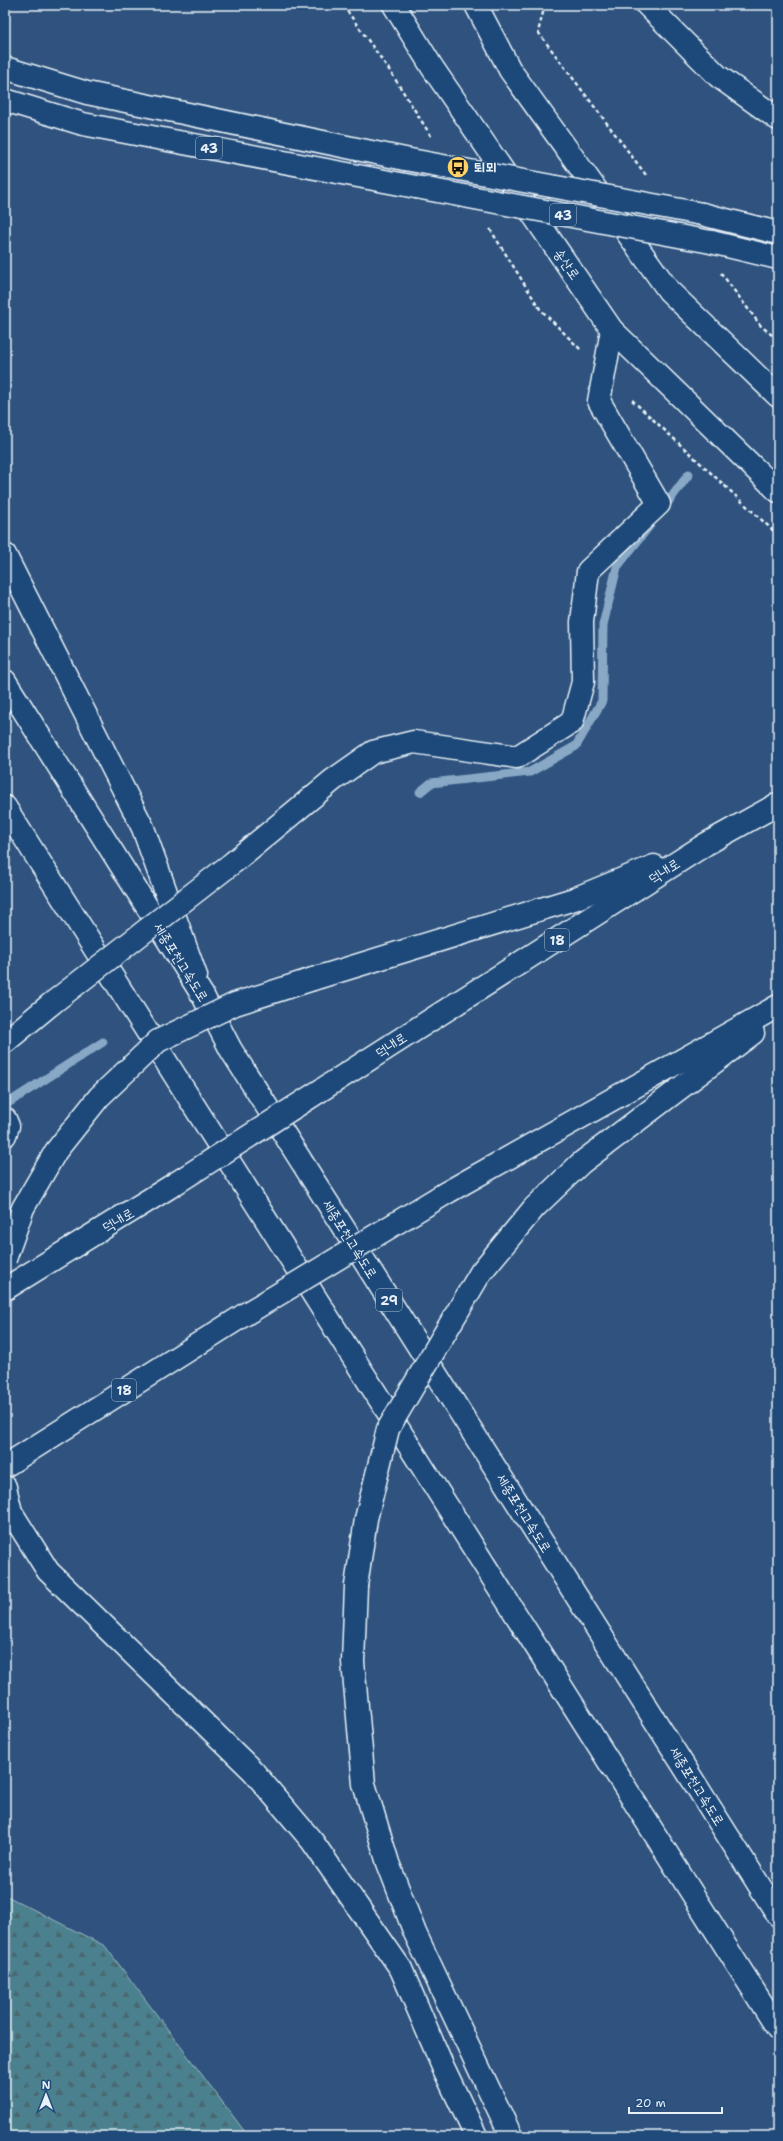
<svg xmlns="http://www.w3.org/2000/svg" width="783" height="2141" font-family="'Shantell Sans','Poor Story',sans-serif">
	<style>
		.forest { fill: url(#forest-firs); stroke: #9ab8c3 }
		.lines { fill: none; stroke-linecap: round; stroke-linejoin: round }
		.stream { stroke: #88a8c6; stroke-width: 9 }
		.minor-casing { stroke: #e8f1f8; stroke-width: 25 }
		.major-casing { stroke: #e8f1f8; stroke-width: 25 }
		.highway-casing { stroke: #e8f1f8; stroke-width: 25 }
		.path { stroke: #e8f1f8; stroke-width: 2.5; stroke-dasharray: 4 3; stroke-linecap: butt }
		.minor { stroke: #1f4a7a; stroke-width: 22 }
		.major { stroke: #1f4a7a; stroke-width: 22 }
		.highway { stroke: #1f4a7a; stroke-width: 22 }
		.minor-bridge-casing { stroke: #e8f1f8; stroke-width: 25; stroke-linecap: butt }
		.major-bridge-casing { stroke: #e8f1f8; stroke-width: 25; stroke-linecap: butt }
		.highway-bridge-casing { stroke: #e8f1f8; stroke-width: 25; stroke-linecap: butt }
		.minor-bridge { stroke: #1f4a7a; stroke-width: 22 }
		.major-bridge { stroke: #1f4a7a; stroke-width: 22 }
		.highway-bridge { stroke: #1f4a7a; stroke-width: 22 }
		.labels { text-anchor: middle; stroke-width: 3; stroke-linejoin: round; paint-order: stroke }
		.shield { fill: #1f4a7a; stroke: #acbfd2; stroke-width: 1 }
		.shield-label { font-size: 13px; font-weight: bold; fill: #e8f1f8 }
		.poi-label { font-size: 14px; font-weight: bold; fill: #e8f1f8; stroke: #1f4a7a; text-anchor: start }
		.street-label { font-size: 14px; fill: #e8f1f8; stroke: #1f4a7a }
	</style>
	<defs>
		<pattern id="forest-firs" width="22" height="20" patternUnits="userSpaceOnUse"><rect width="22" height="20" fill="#4c808e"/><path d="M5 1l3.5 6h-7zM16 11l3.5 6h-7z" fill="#49676f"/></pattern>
	</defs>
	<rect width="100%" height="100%" fill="#2f537e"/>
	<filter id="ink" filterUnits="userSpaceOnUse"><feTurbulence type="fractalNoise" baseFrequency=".025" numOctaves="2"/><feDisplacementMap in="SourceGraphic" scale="8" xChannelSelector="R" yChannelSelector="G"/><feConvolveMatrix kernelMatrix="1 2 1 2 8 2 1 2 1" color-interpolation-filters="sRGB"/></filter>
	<g filter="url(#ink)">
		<polygon class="forest" points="5,1895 105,1946 248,2136 5,2136"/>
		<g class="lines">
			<g class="stream">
				<polyline points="662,510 689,474"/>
				<polyline points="420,792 431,783 530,772 576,746 602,701 603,625 617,567 650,525"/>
				<polyline points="5,1105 103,1042"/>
			</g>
			<g class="minor-casing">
				<g id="minor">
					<polyline points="394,5 432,67 612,330 778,491"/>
					<polyline points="476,5 510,70 669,291 778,396"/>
					<polyline points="5,555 143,828 196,976"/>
					<polyline points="235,861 333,780 373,752 414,742 517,757 572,722 583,682 582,622 588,571 659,504 599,401 612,330"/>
					<polyline points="5,1042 51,1004"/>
					<polyline points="5,1119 8,1126 5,1135"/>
				</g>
			</g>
			<g class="major-casing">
				<g id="major">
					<polyline points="647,5 718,76 778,119"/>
					<polyline points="5,68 87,93 405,159"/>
					<polyline points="5,100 83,124 416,187"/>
					<polyline points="702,214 778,233"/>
					<polyline points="711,242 778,258"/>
				</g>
			</g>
			<g class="highway-casing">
				<g id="highway">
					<polyline points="5,681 203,996 231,1050 778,1915"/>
					<polyline points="5,807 778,2029"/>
					<polyline points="313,979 574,899 654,866"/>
					<polyline points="368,1060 706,844 778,804"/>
					<polyline points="446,1193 778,1006"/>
					<polyline points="534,1208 581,1163 753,1033"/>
					<polyline points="5,1289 173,1185"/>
					<polyline points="5,1466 244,1315"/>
					<polyline points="5,1487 11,1512 48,1571 253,1771 312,1841 401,1969 443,2067 476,2136"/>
					<polyline points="356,1586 353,1662 364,1784 388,1863 415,1933 511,2136"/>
				</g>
			</g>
			<g class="path">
				<polyline points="343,5 390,71 431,136"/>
				<polyline points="545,5 538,32 646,175"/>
				<polyline points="490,229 540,309 581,350"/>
				<polyline points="721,273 761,326 778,340"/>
				<polyline points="632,400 778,535"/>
			</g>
			<use href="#minor" class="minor"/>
			<use href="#major" class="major"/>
			<use href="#highway" class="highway"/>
			<g class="minor-bridge-casing">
				<polyline id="minor-bridge" points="51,1004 235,861"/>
			</g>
			<g class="major-bridge-casing">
				<g id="major-bridge">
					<polyline points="405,159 702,214"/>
					<polyline points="416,187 711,242"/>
				</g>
			</g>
			<g class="highway-bridge-casing">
				<g id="highway-bridge">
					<polyline points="173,1185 368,1060"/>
					<polyline points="5,1259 23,1208 56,1151 99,1097 158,1041 235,1004 313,979"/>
					<polyline points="244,1315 446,1193"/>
					<polyline points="356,1586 366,1519 388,1429 481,1272 534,1208"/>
				</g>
			</g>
			<use href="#minor-bridge" class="minor-bridge"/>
			<use href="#major-bridge" class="major-bridge"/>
			<use href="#highway-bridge" class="highway-bridge"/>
		</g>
	</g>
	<defs>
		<g id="bus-disc" transform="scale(1.15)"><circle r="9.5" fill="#ffd166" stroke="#1f4a7a"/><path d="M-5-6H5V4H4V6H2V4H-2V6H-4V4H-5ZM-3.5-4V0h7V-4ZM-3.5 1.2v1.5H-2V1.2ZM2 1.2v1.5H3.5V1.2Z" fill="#111"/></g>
	</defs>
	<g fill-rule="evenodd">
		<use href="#bus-disc" x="458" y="167"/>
	</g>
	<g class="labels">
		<g class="shield">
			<rect x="196" y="137" width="26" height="22" rx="3"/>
			<rect x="550" y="204" width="26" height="22" rx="3"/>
			<rect x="545" y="929" width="24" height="22" rx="3"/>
			<rect x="376" y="1289" width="26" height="22" rx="3"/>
			<rect x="112" y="1379" width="24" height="22" rx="3"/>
		</g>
		<g class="shield-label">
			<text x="209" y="153">43</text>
			<text x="563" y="220">43</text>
			<text x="557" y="945">18</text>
			<text x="389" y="1305">29</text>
			<text x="124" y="1395">18</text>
		</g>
		<g class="poi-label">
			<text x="474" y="172">퇴뫼</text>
		</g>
		<g class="street-label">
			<text transform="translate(567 264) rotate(55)" y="5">송산로</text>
			<text transform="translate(664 871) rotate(-33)" y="5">덕내로</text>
			<text transform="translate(181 962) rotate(58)" y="5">세종포천고속도로</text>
			<text transform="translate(391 1045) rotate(-33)" y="5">덕내로</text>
			<text transform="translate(118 1220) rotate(-31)" y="5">덕내로</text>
			<text transform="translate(350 1239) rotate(58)" y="5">세종포천고속도로</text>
			<text transform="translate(524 1513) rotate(58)" y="5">세종포천고속도로</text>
			<text transform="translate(697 1786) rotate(58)" y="5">세종포천고속도로</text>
		</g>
	</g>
	<rect width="783" height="2141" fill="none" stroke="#1f4a7a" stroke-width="20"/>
	<rect x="10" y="10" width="763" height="2121" fill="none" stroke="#e8f1f8" stroke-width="1.5" filter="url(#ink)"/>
	<g transform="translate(46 2095)" stroke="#1f4a7a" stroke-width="3" paint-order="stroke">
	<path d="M0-3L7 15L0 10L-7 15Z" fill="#e8f1f8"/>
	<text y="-6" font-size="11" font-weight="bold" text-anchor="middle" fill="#e8f1f8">N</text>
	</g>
	<path d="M629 2107v6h93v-6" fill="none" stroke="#e8f1f8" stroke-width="2"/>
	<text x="635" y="2107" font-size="12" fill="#e8f1f8" stroke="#1f4a7a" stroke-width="3" paint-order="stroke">20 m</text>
</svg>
